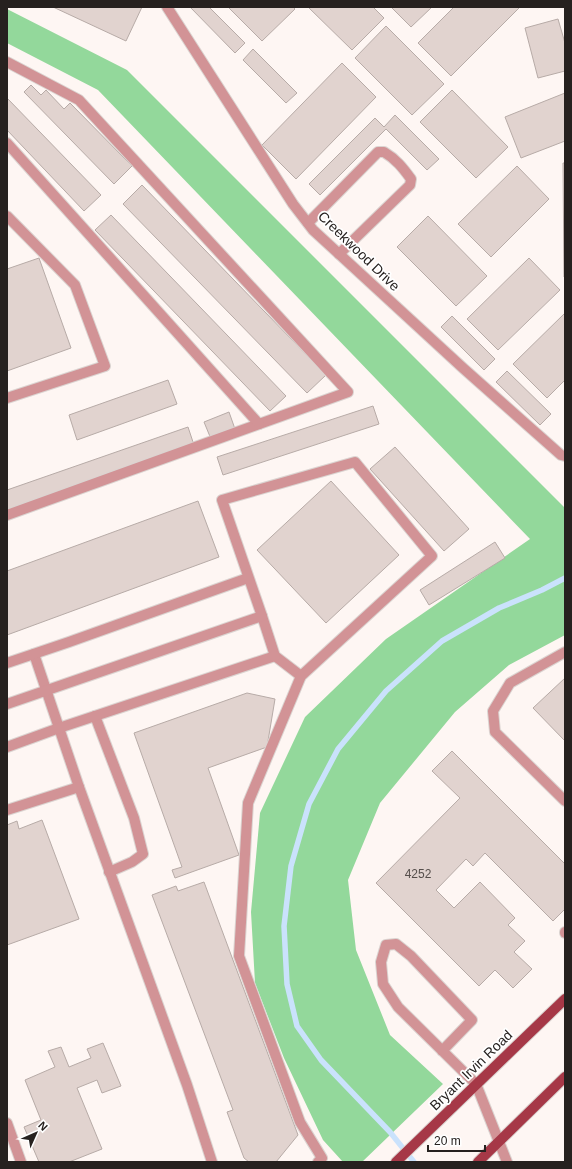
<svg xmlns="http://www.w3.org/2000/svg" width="572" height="1169" font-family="Helvetica,sans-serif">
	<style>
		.forest { fill: #93d89b }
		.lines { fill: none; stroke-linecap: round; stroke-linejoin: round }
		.stream { stroke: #cae2fc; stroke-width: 5.5 }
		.building { fill: #e1d3cf; stroke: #b7aba7 }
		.minor-casing { stroke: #dbd4d1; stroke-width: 12 }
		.major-casing { stroke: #dbd4d1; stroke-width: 12 }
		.minor { stroke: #d29396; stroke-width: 10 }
		.major { stroke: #a63847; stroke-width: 10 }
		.labels { text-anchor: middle; stroke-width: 3.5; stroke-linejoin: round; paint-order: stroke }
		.number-label { font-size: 12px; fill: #554e4b }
		.street-label { font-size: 14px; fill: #26211f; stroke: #fff }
	</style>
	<rect width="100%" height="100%" fill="#fef6f3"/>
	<polygon class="forest" points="7,9 127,70 565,508 565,635 509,665 455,712 380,803 348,880 356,950 390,1035 443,1084 362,1162 343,1162 323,1140 284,1058 255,983 251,912 260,813 305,717 386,639 530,539 98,90 7,43"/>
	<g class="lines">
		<polyline class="stream" points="414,1162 390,1132 321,1060 297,1026 287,984 284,926 291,866 309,804 338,749 386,691 442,641 499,608 542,590 565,578"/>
	</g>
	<g class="building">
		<polygon points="53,7 142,7 126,41"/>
		<polygon points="190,7 209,7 245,43 235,53"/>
		<polygon points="228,7 293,7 295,9 262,41"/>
		<polygon points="308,7 373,7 384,18 352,50"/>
		<polygon points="391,7 432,7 411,27"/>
		<polygon points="454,7 520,7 451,76 418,43"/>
		<polygon points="558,19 565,43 565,71 538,78 525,28"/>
		<polygon points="386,26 444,84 412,115 355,58"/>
		<polygon points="253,49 297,93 286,103 243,60"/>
		<polygon points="342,63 376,97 296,179 262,145"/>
		<polygon points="31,85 41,95 46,90 64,109 70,103 132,166 114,184 24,92"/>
		<polygon points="452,90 508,147 476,178 420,122"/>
		<polygon points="565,93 565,141 521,158 505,117"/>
		<polygon points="7,98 101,195 84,211 7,130"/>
		<polygon points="395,115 439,159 427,170 386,129 320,195 309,184 375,118 384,127"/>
		<polygon points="563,163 565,163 565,277 564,277"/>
		<polygon points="517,166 549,199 491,257 458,224"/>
		<polygon points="142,185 326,375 307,393 123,204"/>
		<polygon points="111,215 286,396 270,411 95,230"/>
		<polygon points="428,216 487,276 456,306 397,247"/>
		<polygon points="39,258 71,348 7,371 7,269"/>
		<polygon points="529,258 560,290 498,350 467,319"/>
		<polygon points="565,313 565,380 547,398 513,364"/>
		<polygon points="452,316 495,359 484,370 441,327"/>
		<polygon points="507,371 551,414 540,425 496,382"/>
		<polygon points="168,380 177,404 77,440 69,415"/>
		<polygon points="373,406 379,424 223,475 217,457"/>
		<polygon points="229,412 235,429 211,439 204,422"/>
		<polygon points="188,427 194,445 7,510 7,490"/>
		<polygon points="395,447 469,529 444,551 370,469"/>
		<polygon points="331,481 399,555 326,623 257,550"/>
		<polygon points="198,501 219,557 7,635 7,571"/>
		<polygon points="495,542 505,558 429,605 420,590"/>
		<polygon points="565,678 565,741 533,708"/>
		<polygon points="247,693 275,699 267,747 208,768 239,855 175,878 172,870 182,867 134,733"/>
		<polygon points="452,751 565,864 565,909 553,921 485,853 473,866 466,859 436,890 454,908 480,882 515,918 508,925 525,941 514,952 532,969 513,988 495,970 479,986 376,883 460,798 432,771"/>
		<polygon points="42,820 79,919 7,945 7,825 17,821 19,829"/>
		<polygon points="204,882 298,1135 276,1162 249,1162 244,1158 227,1112 233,1110 152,895 176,886 178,891"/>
		<polygon points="103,1043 121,1086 102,1093 97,1080 77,1088 102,1149 69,1162 39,1162 24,1127 41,1120 25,1080 55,1067 48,1051 61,1047 69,1067 91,1058 87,1049"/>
	</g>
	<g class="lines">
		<g class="minor-casing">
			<g id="minor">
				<polyline points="167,7 293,204 313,230 463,368 561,455 565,456"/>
				<polyline points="7,62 79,100 348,392 7,515"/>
				<polyline points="7,143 259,424"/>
				<polyline points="7,216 75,285 105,366 7,398"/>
				<path d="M 308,223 L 378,152 L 384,152 C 396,159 403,168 411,179 L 410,185 L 339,254"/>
				<polyline points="262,616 275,656 301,676"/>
				<polyline points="565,652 510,683 493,711 495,732 565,801"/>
				<polyline points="34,654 79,787 187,1085 212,1162"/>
				<polyline points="7,663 69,642 248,578"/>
				<polyline points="7,704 262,616 222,500 355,462 432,556 301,676 248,803 239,956 300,1122 322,1158 318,1162"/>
				<polyline points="95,716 134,818 143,854 132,862 109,872"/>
				<polyline points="7,747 59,728 275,656"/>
				<polyline points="7,810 79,787"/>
				<polyline points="565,933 565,932"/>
				<polyline points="442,1051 472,1020 411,956 396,944 386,945 381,962 383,984 398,1007 476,1084 507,1162"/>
				<polyline points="7,1123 21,1162"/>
			</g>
		</g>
		<g class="major-casing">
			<g id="major">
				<polyline points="396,1162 565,999"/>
				<polyline points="478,1162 565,1077"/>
			</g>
		</g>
		<use href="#minor" class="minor"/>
		<use href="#major" class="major"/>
	</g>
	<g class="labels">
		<g class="number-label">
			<text x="418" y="878">4252</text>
		</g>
		<g class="street-label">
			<text transform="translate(359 251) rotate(44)" y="5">Creekwood Drive</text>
			<text transform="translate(471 1070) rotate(-44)" y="5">Bryant Irvin Road</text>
		</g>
	</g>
	<rect width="572" height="1169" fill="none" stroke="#26211f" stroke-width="16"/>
	<g transform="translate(36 1133) rotate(45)" stroke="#ffffff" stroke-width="3" paint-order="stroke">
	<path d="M0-3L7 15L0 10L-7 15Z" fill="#26211f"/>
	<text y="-6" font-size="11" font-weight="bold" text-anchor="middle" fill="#26211f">N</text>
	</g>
	<path d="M428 1145v6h57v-6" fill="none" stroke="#26211f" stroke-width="2"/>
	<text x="434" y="1145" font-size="12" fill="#26211f" stroke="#ffffff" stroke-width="3" paint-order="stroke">20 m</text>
</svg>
